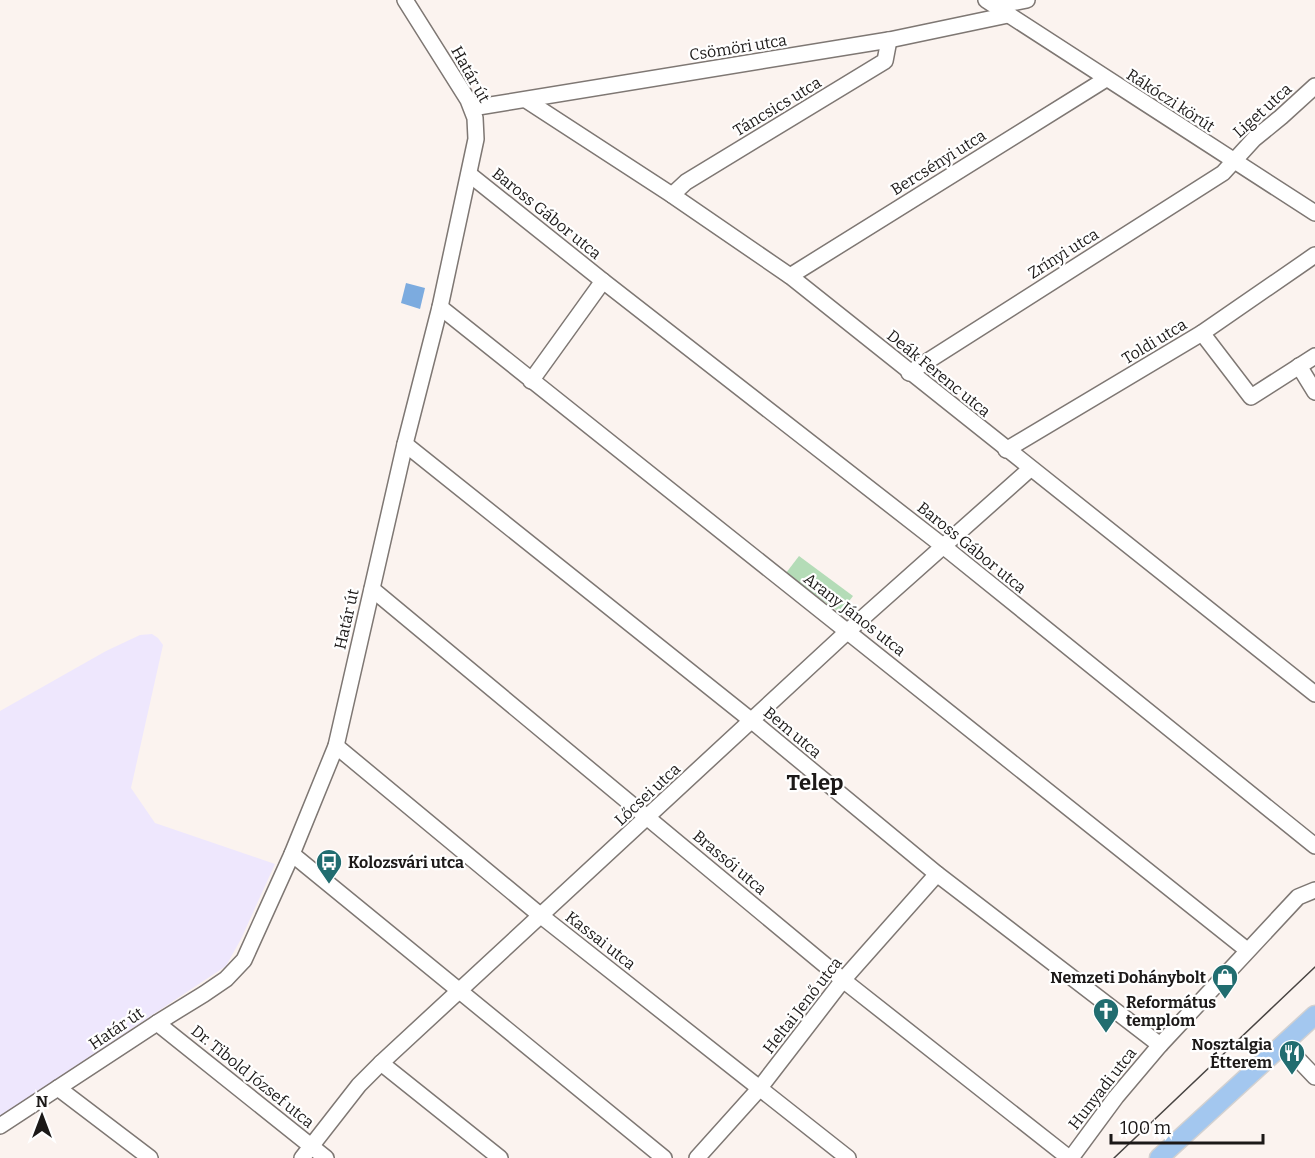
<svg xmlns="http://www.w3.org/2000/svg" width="1315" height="1158" font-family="Bitter,serif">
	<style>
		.industrial { fill: #eee7fd }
		.green { fill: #b4dcb7 }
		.water { fill: #7cabdf }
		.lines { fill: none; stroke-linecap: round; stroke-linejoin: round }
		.minor-casing { stroke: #7e7773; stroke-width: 18 }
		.major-casing { stroke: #d2d1d1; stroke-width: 21 }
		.minor { stroke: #fff; stroke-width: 15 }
		.major { stroke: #a3c7ef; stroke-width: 18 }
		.tram { stroke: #484442; stroke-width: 1.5 }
		.labels { text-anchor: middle; stroke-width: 4.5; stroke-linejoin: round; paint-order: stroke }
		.street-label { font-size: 16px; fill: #1c1918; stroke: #fff }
		.poi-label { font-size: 16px; font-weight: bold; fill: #1c1918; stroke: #fff; text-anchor: start }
		.district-label { font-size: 22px; font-weight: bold; fill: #1c1918; stroke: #fff }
	</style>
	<rect width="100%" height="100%" fill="#fbf3ef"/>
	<polygon class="industrial" points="152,634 158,638 163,645 131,788 155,823 275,864 241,939 226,966 0,1116 0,711 106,651 140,635"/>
	<polygon class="green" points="799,556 853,596 840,613 786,573"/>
	<polygon class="water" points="406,283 425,288 420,309 401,303"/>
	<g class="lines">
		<g class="minor-casing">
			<g id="minor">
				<polyline points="986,0 1315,213"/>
				<polyline points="1006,4 1027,0"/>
				<polyline points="526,100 672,195 790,276 1315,694"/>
				<polyline points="472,108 889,40 1008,15"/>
				<polyline points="469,174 603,281 943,546 1315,846"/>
				<polyline points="672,195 686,182 885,61 889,40"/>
				<polyline points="790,276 1106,79"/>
				<polyline points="440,307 1247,950"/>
				<polyline points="1202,333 1251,397 1315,356"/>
				<polyline points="1299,366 1315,392"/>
				<polyline points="909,373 1223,173 1254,139 1281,117 1315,86"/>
				<polyline points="531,381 603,281"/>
				<polyline points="405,444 752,721 937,874 1160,1045"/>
				<polyline points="1006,450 1202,333 1315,255"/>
				<polyline points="372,589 843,980 1069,1158"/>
				<polyline points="336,746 540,915 848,1158"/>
				<polyline points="292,854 664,1158"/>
				<polyline points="157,1023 326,1158"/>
				<polyline points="1296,1057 1315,1077"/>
				<polyline points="381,1063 500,1158"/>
				<polyline points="58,1088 150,1158"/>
				<polyline points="0,1126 157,1023 204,994 226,979 244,960 292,854 336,746 405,444 440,307 476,139 475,118 468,100 405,0"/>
				<polyline points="302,1158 359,1085 381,1063 848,631 1030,469"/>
				<polyline points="697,1158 759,1089 843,980 937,874"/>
				<polyline points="1071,1158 1116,1097 1160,1045 1298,897 1315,890"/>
			</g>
		</g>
		<g class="major-casing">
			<polyline id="major" points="1159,1158 1315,1015"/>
		</g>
		<use href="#minor" class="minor"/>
		<use href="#major" class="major"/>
		<polyline class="tram" points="1114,1158 1315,967"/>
	</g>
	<defs>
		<g id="bus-pin" transform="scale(1.35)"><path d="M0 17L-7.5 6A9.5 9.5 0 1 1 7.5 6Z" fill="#216d70" stroke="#fff"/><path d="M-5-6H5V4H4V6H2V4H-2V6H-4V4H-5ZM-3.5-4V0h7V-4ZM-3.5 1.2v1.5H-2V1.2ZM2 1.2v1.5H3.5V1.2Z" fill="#fff"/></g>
		<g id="shop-pin" transform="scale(1.35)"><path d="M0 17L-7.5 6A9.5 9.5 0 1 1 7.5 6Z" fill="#216d70" stroke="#fff"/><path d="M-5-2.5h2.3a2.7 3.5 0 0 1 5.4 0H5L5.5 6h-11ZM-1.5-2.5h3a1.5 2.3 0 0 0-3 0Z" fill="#fff"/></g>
		<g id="church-pin" transform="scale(1.35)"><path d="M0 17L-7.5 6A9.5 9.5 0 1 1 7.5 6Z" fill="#216d70" stroke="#fff"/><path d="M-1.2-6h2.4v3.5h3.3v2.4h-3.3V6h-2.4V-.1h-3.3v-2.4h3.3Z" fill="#fff"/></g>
		<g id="restaurant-pin" transform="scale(1.35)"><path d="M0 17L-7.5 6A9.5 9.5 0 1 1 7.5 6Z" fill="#216d70" stroke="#fff"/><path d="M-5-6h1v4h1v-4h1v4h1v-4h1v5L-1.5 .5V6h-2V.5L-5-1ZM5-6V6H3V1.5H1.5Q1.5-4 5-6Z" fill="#fff"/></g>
	</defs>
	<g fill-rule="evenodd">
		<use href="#bus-pin" x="329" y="862"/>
		<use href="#shop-pin" x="1225" y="977"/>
		<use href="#church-pin" x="1106" y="1011"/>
		<use href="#restaurant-pin" x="1292" y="1053"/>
	</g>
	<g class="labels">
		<g class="street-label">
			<text transform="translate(738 47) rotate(-9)" y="6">Csömöri utca</text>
			<text transform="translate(471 74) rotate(61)" y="6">Határ út</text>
			<text transform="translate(1171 100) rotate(33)" y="6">Rákóczi körút</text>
			<text transform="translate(777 106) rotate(-31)" y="6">Táncsics utca</text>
			<text transform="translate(1262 110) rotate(-42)" y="6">Liget utca</text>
			<text transform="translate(938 162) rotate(-32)" y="6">Bercsényi utca</text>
			<text transform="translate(547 213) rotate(39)" y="6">Baross Gábor utca</text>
			<text transform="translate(1063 253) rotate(-32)" y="6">Zrínyi utca</text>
			<text transform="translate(1154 341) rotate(-31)" y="6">Toldi utca</text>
			<text transform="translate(939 373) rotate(39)" y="6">Deák Ferenc utca</text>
			<text transform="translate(972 547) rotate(39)" y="6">Baross Gábor utca</text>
			<text transform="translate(855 614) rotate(38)" y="6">Arany János utca</text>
			<text transform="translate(346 619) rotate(-77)" y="6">Határ út</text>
			<text transform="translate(793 732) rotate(40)" y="6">Bem utca</text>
			<text transform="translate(647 794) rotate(-43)" y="6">Lőcsei utca</text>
			<text transform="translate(730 862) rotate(40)" y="6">Brassói utca</text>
			<text transform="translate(601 940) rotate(38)" y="6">Kassai utca</text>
			<text transform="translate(802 1005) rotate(-52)" y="6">Heltai Jenő utca</text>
			<text transform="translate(116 1028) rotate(-34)" y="6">Határ út</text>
			<text transform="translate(253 1076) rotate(39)" y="6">Dr. Tibold József utca</text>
			<text transform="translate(1102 1088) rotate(-52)" y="6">Hunyadi utca</text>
		</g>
		<g class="poi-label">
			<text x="348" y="868">Kolozsvári utca</text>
			<text x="1206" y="983" text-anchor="end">Nemzeti Dohánybolt</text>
			<text x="1126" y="1008">Református<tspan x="1126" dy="18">templom</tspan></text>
			<text x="1272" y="1050" text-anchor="end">Nosztalgia<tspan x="1272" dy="18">Étterem</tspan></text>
		</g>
		<g class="district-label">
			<text x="815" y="790">Telep</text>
		</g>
	</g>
	<g transform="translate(42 1116)" stroke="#ffffff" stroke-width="4.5" paint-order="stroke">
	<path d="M0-4.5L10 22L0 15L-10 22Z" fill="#1c1918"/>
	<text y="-9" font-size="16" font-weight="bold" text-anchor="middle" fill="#1c1918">N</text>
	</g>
	<path d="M1111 1134v9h152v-9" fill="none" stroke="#1c1918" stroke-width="3"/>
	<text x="1120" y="1134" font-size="18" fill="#1c1918" stroke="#ffffff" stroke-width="4.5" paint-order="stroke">100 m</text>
</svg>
